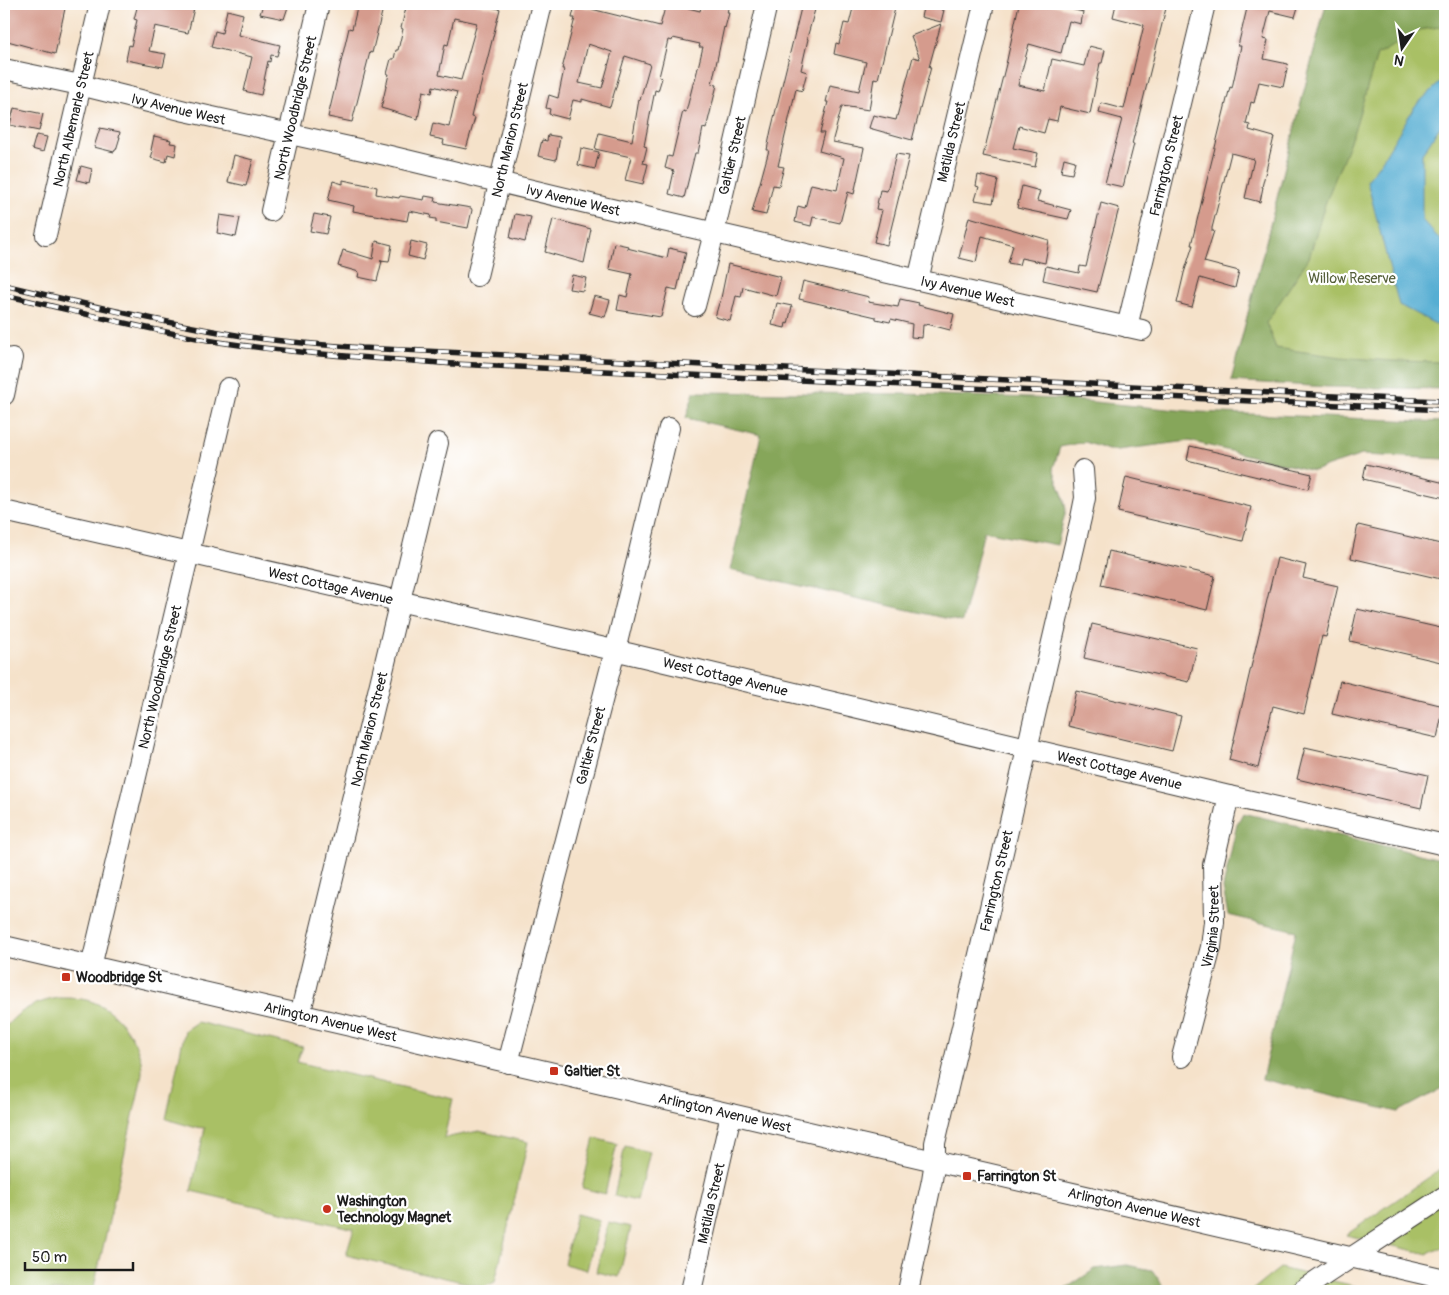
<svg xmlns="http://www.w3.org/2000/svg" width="1449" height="1295" font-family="Pangolin,sans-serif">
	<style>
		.green { fill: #a9c065; stroke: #626e40 }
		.forest { fill: #86a65a; stroke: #51613b }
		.water { fill: #56aed3; stroke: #396578 }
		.building { fill: #d59b8d; fill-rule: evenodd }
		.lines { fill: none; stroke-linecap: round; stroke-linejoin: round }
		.minor-casing { stroke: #3d3a36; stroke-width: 22 }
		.minor { stroke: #fff; stroke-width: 20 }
		.rail-casing { stroke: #1c1c1c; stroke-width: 5.5 }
		.rail { stroke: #fff; stroke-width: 4; stroke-dasharray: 11; stroke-linecap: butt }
		.poi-dot { fill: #c8321e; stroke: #fff; stroke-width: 2 }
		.labels { text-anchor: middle; stroke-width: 4.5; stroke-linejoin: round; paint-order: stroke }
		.street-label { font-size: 14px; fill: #1c1c1c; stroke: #fff }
		.park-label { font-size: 14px; fill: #545e39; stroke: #fff }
		.poi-label { font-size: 14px; font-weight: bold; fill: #1c1c1c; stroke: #fff; text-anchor: start }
	</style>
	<rect width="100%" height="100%" fill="#fff"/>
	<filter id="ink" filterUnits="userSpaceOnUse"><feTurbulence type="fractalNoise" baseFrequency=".02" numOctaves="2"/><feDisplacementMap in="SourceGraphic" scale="10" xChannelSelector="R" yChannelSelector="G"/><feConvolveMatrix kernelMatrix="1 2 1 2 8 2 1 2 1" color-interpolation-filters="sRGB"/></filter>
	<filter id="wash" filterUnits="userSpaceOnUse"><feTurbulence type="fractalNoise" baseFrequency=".0096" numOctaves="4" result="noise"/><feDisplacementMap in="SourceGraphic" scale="20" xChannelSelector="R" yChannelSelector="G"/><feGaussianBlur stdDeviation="1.12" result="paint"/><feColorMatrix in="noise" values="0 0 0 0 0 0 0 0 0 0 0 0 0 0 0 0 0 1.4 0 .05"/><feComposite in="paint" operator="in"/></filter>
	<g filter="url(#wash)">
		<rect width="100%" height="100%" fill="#f5e2ca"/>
		<g class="green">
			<polygon points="1326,4 1445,4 1445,374 1235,364"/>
			<path d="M 59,998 C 71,998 82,998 93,1002 C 118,1011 142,1044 142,1071 C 142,1079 139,1087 138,1094 L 93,1291 L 4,1291 L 4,1029 C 17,1011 37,1001 59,998 Z"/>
			<polygon points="197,1022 303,1047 297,1062 453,1099 444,1138 479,1131 528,1142 495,1282 484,1287 346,1255 354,1229 191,1191 205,1128 193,1127 166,1119 185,1030"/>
			<polygon points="594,1138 617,1144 605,1194 582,1188"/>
			<polygon points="625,1146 649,1152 637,1201 614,1196"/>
			<polygon points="1445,1166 1445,1246 1428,1254 1346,1235"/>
			<polygon points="576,1214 599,1220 587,1270 564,1264"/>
			<polygon points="608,1222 631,1227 619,1277 596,1272"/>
			<polygon points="1280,1268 1375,1291 1251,1291"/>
		</g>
		<g class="forest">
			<polygon points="1326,4 1445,4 1445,26 1420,30 1377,55 1354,131 1325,204 1309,258 1266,323 1276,348 1341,357 1392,361 1445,362 1445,389 1327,387 1231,381"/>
			<polygon points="694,392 904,394 1063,399 1199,412 1445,422 1445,459 1362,455 1313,471 1189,441 1118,450 1108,450 1085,442 1060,447 1053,469 1063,496 1066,510 1057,545 984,531 962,622 730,570 761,435 686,418"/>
			<polygon points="1243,813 1445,860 1445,1087 1398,1112 1262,1079 1296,931 1228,915 1223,888 1237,824"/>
			<polygon points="1127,1265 1152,1270 1167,1291 1062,1291 1095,1269"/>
		</g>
		<polygon class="water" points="1445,78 1445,119 1422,154 1422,220 1445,245 1445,329 1399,305 1367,181 1381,162 1415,106"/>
		<g id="blocks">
			<g class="building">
				<polygon points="4,4 66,4 55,54 4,40"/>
				<polygon points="138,4 195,4 188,33 155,26 149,51 166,54 163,67 126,60 129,45 131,46 137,20 134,19"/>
				<polygon points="263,4 289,4 284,19 260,14"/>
				<polygon points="363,4 384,4 372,53 370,52 352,122 328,117 349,28 352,29 357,8 363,9"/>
				<path d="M 407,4 L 475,4 L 500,9 L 478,96 L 476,96 L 471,117 L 475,118 L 466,149 L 443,144 L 444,140 L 430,137 L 433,123 L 449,127 L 457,92 L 433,86 L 432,93 L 423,91 L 418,119 L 381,108 L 389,74 L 387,74 L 391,59 L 394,59 L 396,50 L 398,50 L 403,29 L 401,28 ZM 454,18 L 477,23 L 461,80 L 439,75 L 445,44 L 448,45 Z"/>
				<path d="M 666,4 L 672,4 L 700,11 L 702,4 L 729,4 L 727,13 L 729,13 L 725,28 L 724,27 L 712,84 L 717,85 L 706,129 L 703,128 L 698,153 L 695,153 L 684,198 L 669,194 L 674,171 L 665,168 L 668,156 L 672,157 L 683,111 L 686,112 L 694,80 L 695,80 L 703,47 L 699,47 L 700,44 L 673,38 L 672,41 L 668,40 L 659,77 L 662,78 L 658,91 L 655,90 L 644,146 L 647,147 L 643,163 L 648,164 L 643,184 L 625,180 L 631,157 L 595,149 L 599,133 L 632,141 L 639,99 L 640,100 L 650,64 L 625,56 L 610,107 L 582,99 L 582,102 L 573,100 L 568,119 L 549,114 L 550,109 L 546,108 L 549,95 L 558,98 L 564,69 L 562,69 L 575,18 L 572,18 L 575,5 L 660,26 ZM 588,44 L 612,52 L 602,88 L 579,83 Z"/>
				<polygon points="802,4 816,6 807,38 808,39 801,70 807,72 802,91 796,89 778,166 784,167 779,186 773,185 766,215 752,212 769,150 767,150 771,130"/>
				<polygon points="854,4 896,4 878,79 874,78 869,110 842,106 833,139 833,142 864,148 854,194 848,192 840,223 813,217 811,226 795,222 798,206 805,208 811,184 837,190 844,158 819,151 824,133 820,133 828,102 826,102 830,85 859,91 866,62 834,54 836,43 839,44 844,23 849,24"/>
				<polygon points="924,4 943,4 941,10 944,10 941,22 921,17"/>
				<polygon points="1019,4 1049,4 1083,12 1081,24 1069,21 1061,53 1029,44 1018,85 1045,91 1052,59 1084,66 1089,46 1105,50 1102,63 1100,63 1090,114 1060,107 1057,121 1048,119 1044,133 1019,126 1013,148 1038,153 1035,167 983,156 1007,60"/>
				<polygon points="1116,4 1167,4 1132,144 1134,144 1123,187 1105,183 1122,119 1099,113 1101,103 1124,109 1144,25 1113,17"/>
				<polygon points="1248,4 1299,4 1295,17 1270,11 1263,39 1268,40 1264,59 1288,64 1283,87 1259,82 1254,103 1251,102 1246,124 1250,125 1249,130 1274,137 1262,187 1263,187 1260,202 1245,198 1254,159 1231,153 1212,228 1212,231 1214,231 1204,262 1239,271 1235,288 1200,278 1192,307 1177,303 1184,273 1193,245 1191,245 1225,107 1230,87 1232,88 1241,46 1238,46"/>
				<polygon points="227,10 243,14 238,35 280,45 277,56 271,55 270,62 268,61 261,95 244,91 252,57 211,47 215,31 222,33"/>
				<polygon points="941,24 929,67 931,67 912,140 869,128 873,115 896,120 913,57 920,59 911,36"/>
				<polygon points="14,108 43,114 39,131 10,125"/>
				<polygon points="100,128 120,132 119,137 120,137 116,150 115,150 114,152 94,147"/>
				<polygon points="36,135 47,137 43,152 32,149"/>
				<polygon points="548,135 560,137 556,160 538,156 542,140 547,141"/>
				<polygon points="154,136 171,140 170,143 177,144 175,156 168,154 166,162 151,158 153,151 151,150"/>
				<polygon points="581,148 599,152 595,169 578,165"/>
				<polygon points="896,154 909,156 887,245 874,242 882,210 876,209 880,190 887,191"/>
				<polygon points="234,155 253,160 246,186 228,182"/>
				<polygon points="1064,158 1075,161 1072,174 1061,172"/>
				<polygon points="81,166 92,169 89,183 77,180"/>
				<polygon points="978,175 998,180 993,203 975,200 979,187 976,186"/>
				<polygon points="343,180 377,187 376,194 399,198 400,196 424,200 425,196 436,198 435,202 471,208 472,210 468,228 436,222 436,219 430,218 431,215 409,211 407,221 353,211 354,206 328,200 333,181 343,184"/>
				<polygon points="1022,186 1040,191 1037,201 1071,210 1068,219 1017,208"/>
				<polygon points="1101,203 1119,208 1097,292 1043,280 1046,266 1079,273 1080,266 1086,267"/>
				<polygon points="314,214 330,217 326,234 310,231"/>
				<polygon points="515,214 531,217 525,242 510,238"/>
				<polygon points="220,215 240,218 236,237 217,233"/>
				<polygon points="969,217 1049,240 1045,263 1021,258 1019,265 1008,263 1013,245 982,236 976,262 959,258"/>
				<polygon points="553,219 591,229 584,263 545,252"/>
				<polygon points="376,241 392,245 389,262 380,261 382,261 377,281 358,277 359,272 338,266 343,250 373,259"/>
				<polygon points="411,241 427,245 423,260 408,256"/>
				<polygon points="614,243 628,246 627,248 667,258 669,248 686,252 677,290 668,288 661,317 617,310 620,295 627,297 632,274 609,269"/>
				<polygon points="728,264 781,277 776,296 743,287 741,297 736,296 730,321 715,317 719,303 720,303"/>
				<polygon points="572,275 586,278 583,291 569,289"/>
				<polygon points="803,281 869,297 868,302 898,307 900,299 919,303 918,305 954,314 950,330 927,324 926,325 923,325 922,338 911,337 912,324 891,319 890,322 876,319 876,317 799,299"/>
				<polygon points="594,296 610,300 605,317 589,313"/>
				<polygon points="777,303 792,306 788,324 786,323 785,328 772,325"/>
				<polygon points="1190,446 1312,474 1308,489 1187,460"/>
				<polygon points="1366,464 1445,483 1445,498 1363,479"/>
				<polygon points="1126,477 1251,507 1243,541 1118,512"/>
				<polygon points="1358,525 1445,545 1445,580 1351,558"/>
				<polygon points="1109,551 1215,576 1207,610 1101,585"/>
				<polygon points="1277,558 1306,565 1303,578 1338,586 1326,637 1322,636 1304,714 1273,706 1258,768 1229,760"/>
				<polygon points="1357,609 1445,629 1445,663 1350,641"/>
				<polygon points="1092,624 1197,648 1189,682 1084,658"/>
				<polygon points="1340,681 1444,706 1437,738 1332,714"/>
				<polygon points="1076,691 1181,716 1172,751 1068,726"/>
				<polygon points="1305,747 1428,775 1421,808 1297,779"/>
			</g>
		</g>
	</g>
	<g filter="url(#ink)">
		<use href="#blocks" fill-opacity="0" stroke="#3d3a36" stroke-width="1"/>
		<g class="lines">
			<g class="minor-casing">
				<g id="minor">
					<path id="s1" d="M 4,69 L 80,85 L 185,111 L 390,156 L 607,208 L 1023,304 L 1142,330"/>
					<path id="s2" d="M 271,211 L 319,4"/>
					<path id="s3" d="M 46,235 L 100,4"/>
					<path id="s4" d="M 477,276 L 542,4"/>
					<path id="s5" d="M 918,280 L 984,4"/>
					<path id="s6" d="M 695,306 L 714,233 L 767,4"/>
					<path id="s7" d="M 1127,327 L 1205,4"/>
					<polyline points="4,395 12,358"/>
					<path id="s8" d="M 4,511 L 631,654 L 1229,796 L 1445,845"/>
					<path id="s9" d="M 4,946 L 1445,1279"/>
					<path id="s10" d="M 91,967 L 228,388"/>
					<path id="s11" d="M 300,1015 L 438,443"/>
					<path id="s12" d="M 1182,1057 L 1211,947 L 1214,922 L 1213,865 L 1229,796"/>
					<path id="s13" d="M 508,1063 L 615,651 L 669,428"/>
					<path id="s14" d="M 691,1291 L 731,1114"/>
					<path id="s15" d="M 908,1291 L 932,1180 L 935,1161 L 935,1143 L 1081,518 L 1085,498 L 1083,470"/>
					<polyline points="1301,1291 1326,1274 1445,1196"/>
				</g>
			</g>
			<use href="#minor" class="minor"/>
			<g class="rail-casing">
				<g id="rail">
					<path d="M 4,285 C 75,302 147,319 219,332 C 266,341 314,344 362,348 L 1414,400 L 1445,401"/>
					<path d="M 4,295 C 75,311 147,330 219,342 C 297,354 376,358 454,364 L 1445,410"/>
				</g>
			</g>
			<use href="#rail" class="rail"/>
		</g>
	</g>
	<g class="poi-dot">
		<rect x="61" y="972" width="10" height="10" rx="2.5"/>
		<rect x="549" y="1066" width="10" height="10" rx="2.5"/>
		<rect x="962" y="1171" width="10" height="10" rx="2.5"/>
		<circle cx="327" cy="1209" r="5"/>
	</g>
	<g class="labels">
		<g class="street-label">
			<text dy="5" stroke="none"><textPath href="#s2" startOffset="106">North Woodbridge Street</textPath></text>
			<text dy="5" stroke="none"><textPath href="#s1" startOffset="179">Ivy Avenue West</textPath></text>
			<text dy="5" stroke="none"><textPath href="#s3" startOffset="119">North Albemarle Street</textPath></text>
			<text dy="5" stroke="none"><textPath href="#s4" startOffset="140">North Marion Street</textPath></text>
			<text dy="5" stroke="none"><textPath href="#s5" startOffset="142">Matilda Street</textPath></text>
			<text dy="5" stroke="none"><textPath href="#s6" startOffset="155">Galtier Street</textPath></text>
			<text dy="5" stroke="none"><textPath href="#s7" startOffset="166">Farrington Street</textPath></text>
			<text dy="5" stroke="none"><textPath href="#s1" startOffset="584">Ivy Avenue West</textPath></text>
			<text dy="5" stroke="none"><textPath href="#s1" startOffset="989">Ivy Avenue West</textPath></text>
			<text dy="5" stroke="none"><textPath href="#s8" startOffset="335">West Cottage Avenue</textPath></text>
			<text dy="5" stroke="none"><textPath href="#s10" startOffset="298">North Woodbridge Street</textPath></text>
			<text dy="5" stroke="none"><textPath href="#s8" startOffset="740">West Cottage Avenue</textPath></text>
			<text dy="5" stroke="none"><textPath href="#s11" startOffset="294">North Marion Street</textPath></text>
			<text dy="5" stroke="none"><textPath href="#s13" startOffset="328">Galtier Street</textPath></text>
			<text dy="5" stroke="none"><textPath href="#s8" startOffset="1145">West Cottage Avenue</textPath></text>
			<text dy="5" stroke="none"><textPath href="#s15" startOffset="420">Farrington Street</textPath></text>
			<text dy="5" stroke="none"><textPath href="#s12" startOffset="134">Virginia Street</textPath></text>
			<text dy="5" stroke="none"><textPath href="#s9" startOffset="335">Arlington Avenue West</textPath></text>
			<text dy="5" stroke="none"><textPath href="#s9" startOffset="740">Arlington Avenue West</textPath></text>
			<text dy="5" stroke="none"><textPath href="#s14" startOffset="90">Matilda Street</textPath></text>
			<text dy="5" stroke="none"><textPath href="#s9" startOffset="1160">Arlington Avenue West</textPath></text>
		</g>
		<g class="park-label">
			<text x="1352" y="283">Willow Reserve</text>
		</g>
		<g class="poi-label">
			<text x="76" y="982">Woodbridge St</text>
			<text x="564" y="1076">Galtier St</text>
			<text x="977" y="1181">Farrington St</text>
			<text x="337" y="1206">Washington<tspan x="337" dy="16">Technology Magnet</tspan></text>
		</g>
	</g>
	<rect width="1449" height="1295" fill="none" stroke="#fff" stroke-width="20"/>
	<g transform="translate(1402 48) rotate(193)" stroke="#ffffff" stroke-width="4" paint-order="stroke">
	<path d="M0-4L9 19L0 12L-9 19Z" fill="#1c1c1c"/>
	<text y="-8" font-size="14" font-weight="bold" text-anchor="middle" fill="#1c1c1c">N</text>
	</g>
	<path d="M25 1262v8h108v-8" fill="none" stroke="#1c1c1c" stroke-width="2.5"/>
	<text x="32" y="1262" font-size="15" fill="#1c1c1c" stroke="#ffffff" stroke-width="4" paint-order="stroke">50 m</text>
</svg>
